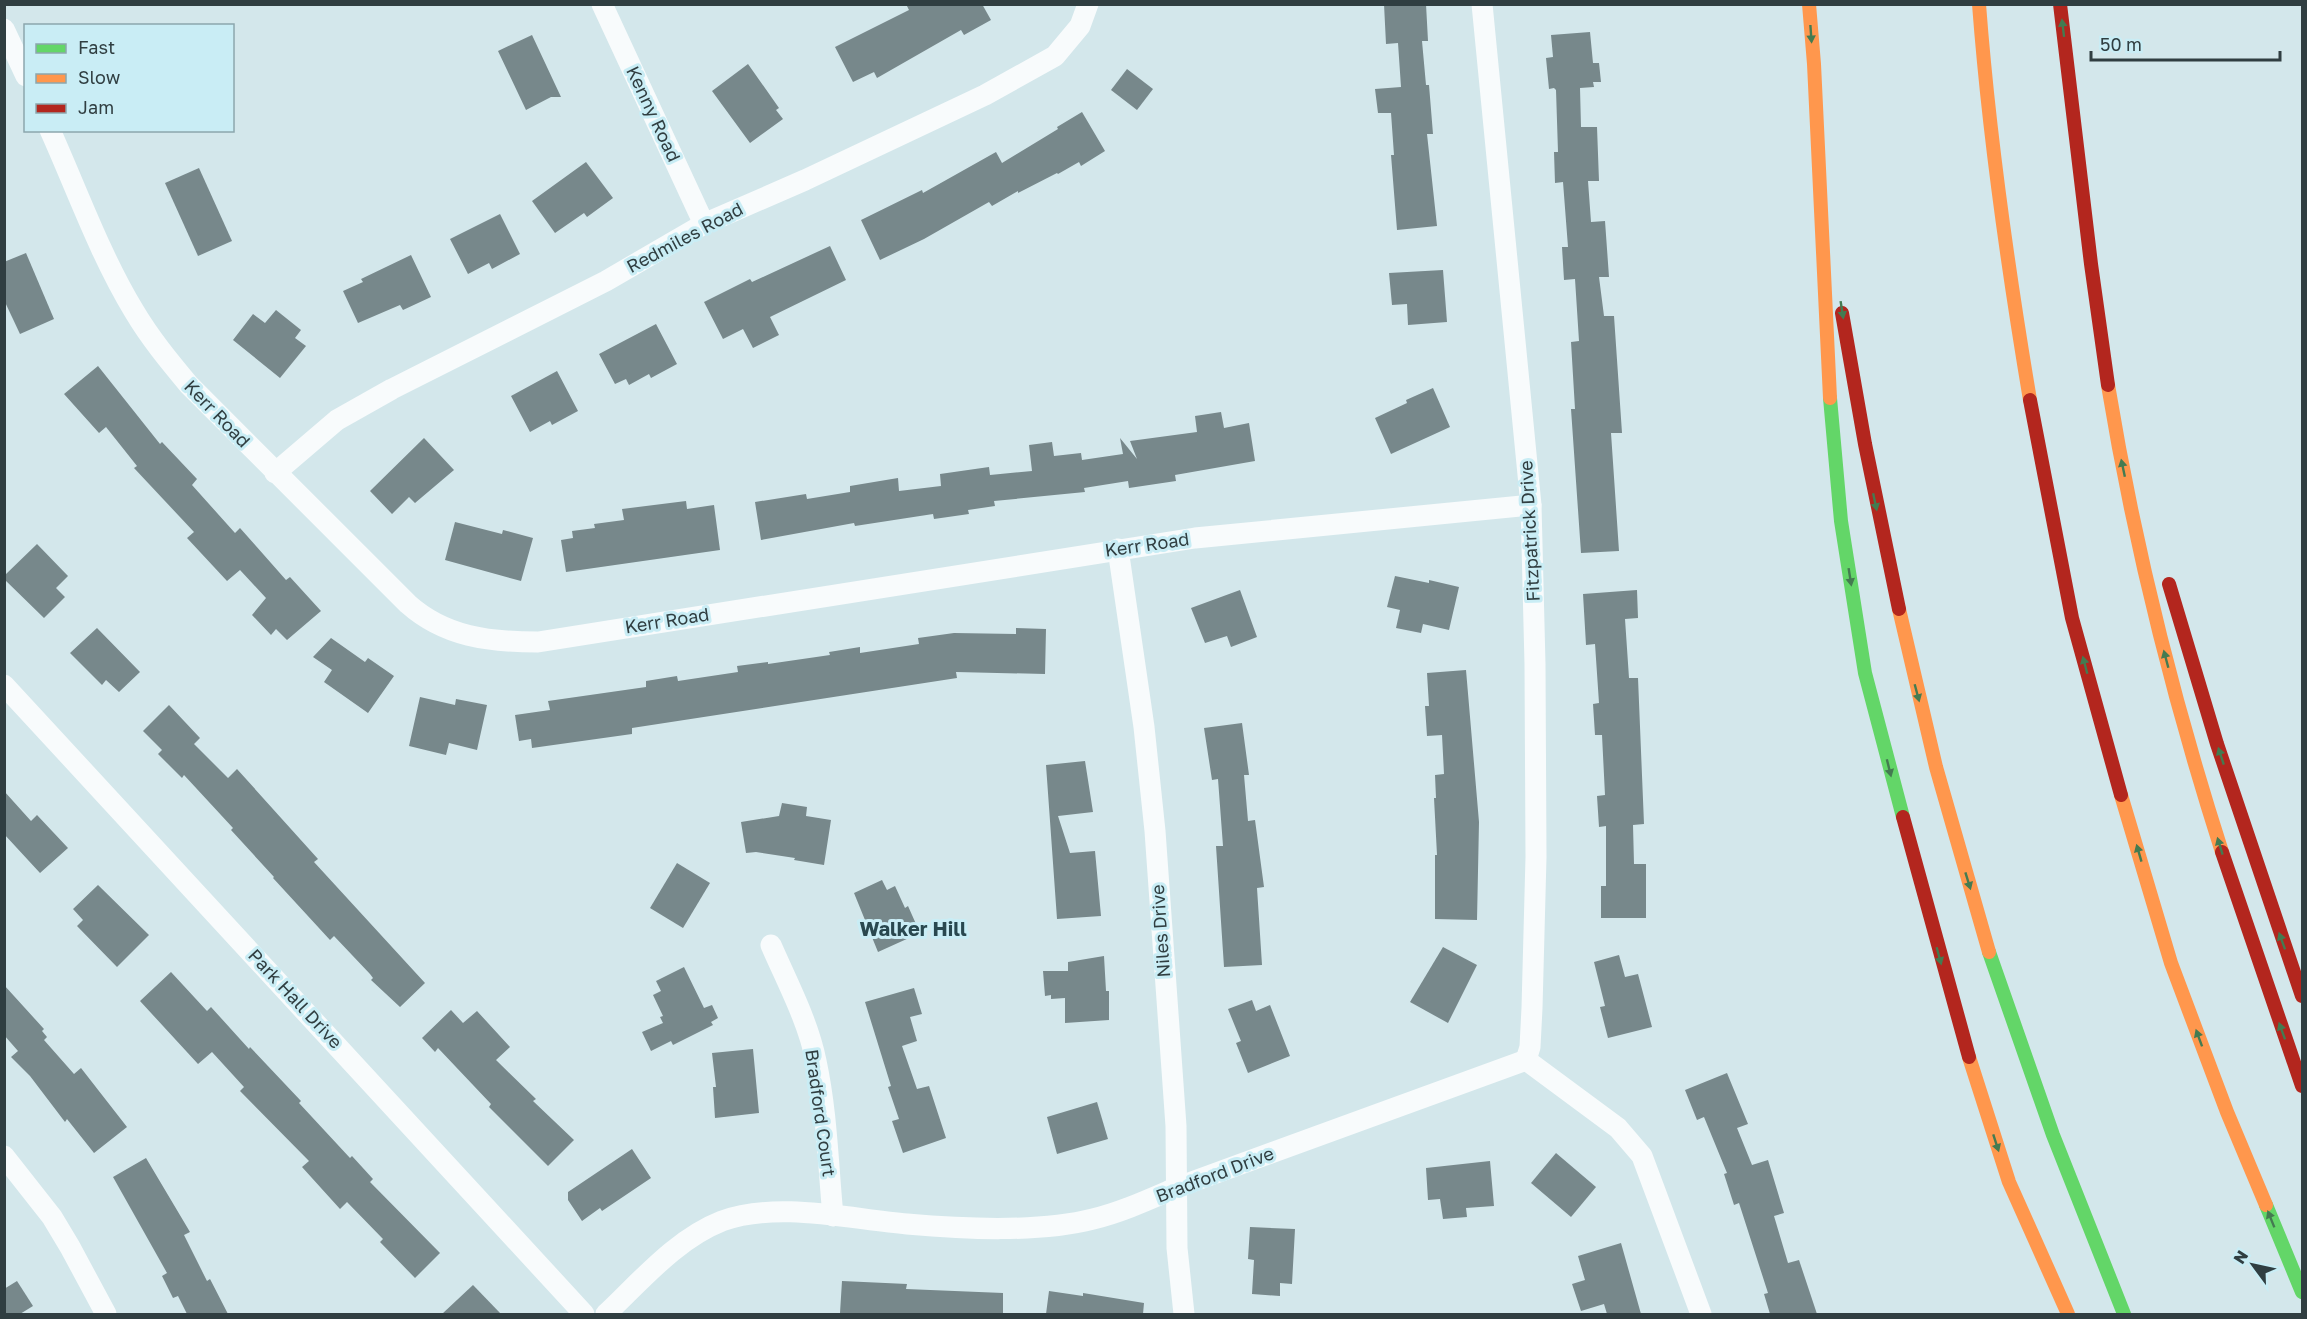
<svg xmlns="http://www.w3.org/2000/svg" width="2307" height="1319" font-family="'Golos Text',sans-serif">
	<style>
		.building { fill: #77888b }
		.lines { fill: none; stroke-linecap: round; stroke-linejoin: round }
		.street { stroke: #f8fbfc; stroke-width: 21 }
		.fast { stroke: #63d668; stroke-width: 14 }
		.slow { stroke: #ff974d; stroke-width: 14 }
		.jam { stroke: #b3261e; stroke-width: 14 }
		.oneway { fill: #447b51 }
		.labels { text-anchor: middle; stroke-width: 6; stroke-linejoin: round; paint-order: stroke }
		.street-label { font-size: 18px; fill: #303e41; stroke: #c9edf5 }
		.neighbourhood-label { font-size: 20px; font-weight: bold; fill: #29484f; stroke: #c9edf5 }
	</style>
	<rect width="100%" height="100%" fill="#d3e7eb"/>
	<g class="building">
		<polygon points="906,4 982,4 991,20 964,35 961,30 877,78 874,72 853,82 835,47 909,10"/>
		<polygon points="1384,4 1426,4 1428,41 1422,41 1426,85 1429,85 1433,134 1427,134 1437,226 1397,230 1391,155 1394,155 1391,113 1378,113 1375,89 1401,87 1398,43 1386,44"/>
		<polygon points="1590,32 1593,63 1599,63 1601,82 1593,82 1594,87 1580,88 1581,127 1597,127 1599,181 1588,181 1591,222 1605,221 1609,277 1599,277 1604,316 1614,316 1622,433 1611,433 1619,551 1581,553 1571,409 1575,409 1571,342 1579,341 1575,279 1564,280 1562,247 1568,247 1563,182 1555,183 1554,152 1558,152 1556,90 1554,88 1549,89 1546,58 1553,57 1551,35"/>
		<polygon points="532,35 561,97 551,97 526,110 498,51"/>
		<polygon points="748,64 779,108 776,110 783,119 750,143 712,91"/>
		<polygon points="1127,69 1153,89 1137,110 1111,90"/>
		<polygon points="1082,112 1105,151 1081,166 1079,162 1058,174 1057,173 1018,193 1018,191 992,206 989,202 924,239 880,260 861,220 922,190 923,193 996,152 1002,163 1058,129 1057,127"/>
		<polygon points="586,162 613,198 587,217 584,213 555,233 532,201"/>
		<polygon points="199,168 232,241 198,256 165,183"/>
		<polygon points="500,214 520,254 492,269 489,263 468,274 450,239"/>
		<polygon points="830,246 846,280 770,317 779,335 753,348 743,329 723,339 704,302 750,279 752,282"/>
		<polygon points="26,253 54,319 20,334 4,300 4,262"/>
		<polygon points="411,255 431,297 403,310 400,305 358,323 343,291 363,282 361,279"/>
		<polygon points="1443,270 1447,322 1408,325 1407,304 1392,305 1389,273"/>
		<polygon points="276,310 301,330 295,338 306,346 280,378 233,340 253,314 265,323"/>
		<polygon points="656,324 677,364 651,378 649,374 629,385 626,379 615,384 599,354"/>
		<polygon points="98,366 160,444 162,442 197,479 192,485 235,533 240,528 286,580 290,577 321,611 287,640 276,629 271,635 252,615 266,598 240,570 227,581 187,538 194,532 134,468 137,466 106,427 99,433 64,394"/>
		<polygon points="557,371 578,411 552,425 550,421 530,432 511,396"/>
		<polygon points="1433,388 1450,427 1391,454 1375,418 1407,403 1406,400"/>
		<polygon points="1221,412 1224,428 1249,423 1255,461 1175,475 1176,481 1129,488 1128,481 1084,488 1085,492 994,501 995,506 968,510 969,514 934,519 933,514 855,526 854,523 761,540 755,502 806,494 807,499 850,492 850,486 898,478 899,491 941,486 940,474 989,467 990,475 1032,471 1029,445 1052,442 1054,456 1081,453 1082,460 1123,454 1120,438 1137,459 1130,441 1197,432 1195,416"/>
		<polygon points="424,438 454,470 415,503 409,497 392,514 370,491"/>
		<polygon points="686,501 687,509 714,505 720,550 566,572 561,540 573,538 572,531 595,528 594,524 624,520 622,509"/>
		<polygon points="455,522 502,534 503,530 533,538 521,581 445,560"/>
		<polygon points="37,544 68,576 56,588 65,597 44,618 4,579 4,576"/>
		<polygon points="1395,576 1429,583 1429,580 1459,587 1449,630 1423,624 1421,633 1396,628 1400,610 1387,607"/>
		<polygon points="1240,590 1257,637 1231,647 1227,636 1205,643 1191,608"/>
		<polygon points="1637,590 1638,618 1625,619 1629,678 1638,678 1644,824 1633,825 1634,864 1646,864 1646,918 1601,918 1601,886 1606,886 1606,826 1599,827 1597,796 1605,795 1602,735 1595,735 1593,704 1599,703 1595,644 1586,645 1583,594"/>
		<polygon points="97,628 140,672 119,692 106,680 102,685 70,653"/>
		<polygon points="1016,628 1046,629 1045,674 956,672 957,678 632,728 632,734 532,748 531,739 519,741 515,715 550,710 548,701 646,687 646,681 677,676 678,681 738,672 737,666 768,662 768,664 830,655 829,652 860,647 860,653 919,644 918,638 954,633 1016,634"/>
		<polygon points="331,638 365,662 368,658 394,676 368,713 324,682 332,670 313,657"/>
		<polygon points="1466,670 1479,822 1477,920 1435,919 1435,855 1437,855 1434,798 1436,798 1435,775 1444,774 1442,735 1427,736 1425,706 1429,706 1427,673"/>
		<polygon points="420,697 455,705 456,699 487,705 477,750 449,743 446,755 409,746"/>
		<polygon points="169,705 200,738 194,744 228,778 237,769 318,859 314,862 425,983 400,1007 371,980 373,978 370,974 334,936 330,940 273,878 274,877 231,830 233,828 184,775 182,778 158,754 162,750 143,731"/>
		<polygon points="1242,723 1249,775 1244,775 1248,821 1255,820 1264,887 1257,888 1262,965 1224,967 1216,846 1223,846 1218,779 1212,780 1204,728"/>
		<polygon points="1085,761 1093,812 1058,816 1070,853 1095,851 1101,916 1057,919 1046,765"/>
		<polygon points="4,791 31,821 37,815 68,848 40,873 4,834"/>
		<polygon points="782,803 807,807 806,816 831,820 824,865 794,860 795,858 756,852 746,853 741,822 779,816"/>
		<polygon points="677,863 710,883 683,928 650,908"/>
		<polygon points="882,880 887,890 895,886 905,908 908,906 920,933 878,952 854,893"/>
		<polygon points="98,885 149,935 117,967 77,926 83,920 73,909"/>
		<polygon points="1443,947 1477,965 1448,1023 1410,1002"/>
		<polygon points="1619,955 1625,977 1638,974 1652,1027 1608,1038 1600,1007 1605,1006 1594,962"/>
		<polygon points="1104,956 1106,991 1109,991 1109,1020 1065,1023 1065,998 1051,999 1051,995 1045,996 1043,971 1068,971 1068,962"/>
		<polygon points="684,967 704,1008 712,1005 718,1018 711,1022 713,1025 673,1045 671,1041 651,1051 642,1032 663,1023 660,1017 663,1016 653,995 661,991 656,981"/>
		<polygon points="171,972 207,1011 211,1007 249,1049 250,1047 301,1101 299,1103 350,1158 352,1156 373,1179 370,1182 440,1253 415,1278 380,1242 383,1239 347,1202 340,1209 302,1167 309,1161 240,1091 244,1087 212,1052 198,1064 140,1001"/>
		<polygon points="4,985 44,1029 42,1031 47,1037 44,1040 74,1074 81,1068 127,1127 94,1153 67,1119 65,1122 30,1076 11,1057 18,1051 4,1035"/>
		<polygon points="914,988 922,1014 910,1017 917,1041 902,1046 917,1089 929,1086 946,1138 903,1153 892,1121 899,1119 888,1087 891,1086 865,1002"/>
		<polygon points="1252,1000 1256,1011 1270,1005 1290,1056 1248,1073 1236,1043 1241,1041 1228,1009"/>
		<polygon points="451,1010 463,1023 477,1011 510,1047 496,1060 536,1099 533,1101 574,1140 548,1166 489,1107 491,1104 438,1048 435,1052 422,1038"/>
		<polygon points="753,1049 759,1113 715,1118 713,1087 716,1087 712,1053"/>
		<polygon points="1727,1073 1748,1124 1737,1128 1752,1165 1768,1160 1784,1213 1774,1216 1788,1263 1799,1260 1817,1314 1770,1314 1764,1294 1768,1293 1739,1203 1734,1205 1724,1174 1727,1173 1704,1117 1697,1120 1685,1090"/>
		<polygon points="1097,1102 1108,1139 1057,1154 1047,1117"/>
		<polygon points="632,1149 651,1178 602,1211 600,1208 582,1221 568,1200 568,1192"/>
		<polygon points="1556,1153 1596,1187 1571,1217 1531,1183"/>
		<polygon points="146,1158 190,1232 184,1235 207,1281 210,1279 228,1314 187,1314 178,1296 173,1298 162,1276 167,1273 113,1177"/>
		<polygon points="1490,1161 1494,1206 1466,1208 1467,1217 1443,1219 1440,1199 1428,1200 1426,1168"/>
		<polygon points="1250,1227 1295,1229 1292,1284 1280,1283 1280,1296 1252,1294 1254,1260 1248,1259"/>
		<polygon points="1621,1243 1641,1314 1607,1314 1604,1304 1581,1311 1572,1284 1585,1280 1578,1256"/>
		<polygon points="17,1281 33,1306 20,1314 4,1314 4,1289"/>
		<polygon points="842,1281 907,1284 906,1289 1003,1293 1003,1314 840,1313"/>
		<polygon points="473,1285 501,1314 442,1314"/>
		<polygon points="1049,1291 1083,1296 1083,1293 1144,1303 1143,1314 1046,1314"/>
	</g>
	<g class="lines">
		<g class="street">
			<polyline points="602,4 704,224"/>
			<polyline points="1482,4 1531,505 1535,664 1536,857 1532,1008 1530,1047 1526,1060"/>
			<polyline points="4,29 26,76"/>
			<path d="M 50,130 C 77,190 100,255 134,311 C 150,338 169,361 189,385 L 408,604 C 445,637 489,642 538,642 L 1195,538 L 1531,505"/>
			<polyline points="275,473 337,420 392,389 606,281 704,224 805,180 985,95 1055,56 1080,26 1088,4"/>
			<polyline points="1118,549 1144,727 1155,831 1176,1126 1177,1248 1184,1314"/>
			<polyline points="4,685 584,1314"/>
			<path d="M 771,945 C 787,982 808,1021 816,1061 C 827,1112 828,1164 833,1216"/>
			<polyline points="1526,1060 1618,1128 1642,1156 1701,1314"/>
			<polyline points="4,1156 52,1217 70,1247 106,1314"/>
			<path d="M 606,1314 C 641,1281 676,1239 722,1221 C 777,1201 849,1219 907,1224 C 964,1229 1038,1233 1093,1219 C 1122,1212 1150,1199 1178,1187 L 1526,1060"/>
		</g>
		<g class="fast">
			<polyline points="1830,398 1841,521 1865,673 1903,817"/>
			<polyline points="1989,952 2053,1135 2124,1314"/>
			<polyline points="2266,1205 2302,1292"/>
		</g>
		<g class="slow">
			<polyline points="1809,4 1814,64 1830,398"/>
			<path d="M 1979,4 C 1989,137 2008,269 2030,400"/>
			<path d="M 2108,385 C 2134,543 2173,699 2222,852"/>
			<polyline points="1899,609 1936,767 1989,952"/>
			<polyline points="2121,795 2171,963 2227,1112 2266,1205"/>
			<polyline points="1969,1057 2009,1182 2068,1314"/>
		</g>
		<g class="jam">
			<polyline points="2060,4 2091,264 2108,385"/>
			<polyline points="1842,313 1865,444 1899,609"/>
			<polyline points="2030,400 2072,618 2121,795"/>
			<polyline points="2169,584 2217,744 2302,996"/>
			<polyline points="1903,817 1969,1057"/>
			<polyline points="2222,852 2302,1086"/>
		</g>
	</g>
	<defs><path id="oneway-solid" d="M-6-.8H1V-3.2L6.5 0L1 3.2V.8H-6Z" transform="scale(1.5)"/></defs>
	<g class="oneway">
		<use href="#oneway-solid" transform="translate(2063 28) rotate(-97)"/>
		<use href="#oneway-solid" transform="translate(1811 34) rotate(86)"/>
		<use href="#oneway-solid" transform="translate(1842 310) rotate(81)"/>
		<use href="#oneway-solid" transform="translate(2123 468) rotate(-102)"/>
		<use href="#oneway-solid" transform="translate(1875 502) rotate(78)"/>
		<use href="#oneway-solid" transform="translate(1850 577) rotate(81)"/>
		<use href="#oneway-solid" transform="translate(2166 659) rotate(-105)"/>
		<use href="#oneway-solid" transform="translate(2085 665) rotate(-105)"/>
		<use href="#oneway-solid" transform="translate(1917 693) rotate(75)"/>
		<use href="#oneway-solid" transform="translate(2221 756) rotate(-108)"/>
		<use href="#oneway-solid" transform="translate(1889 768) rotate(76)"/>
		<use href="#oneway-solid" transform="translate(2220 846) rotate(-107)"/>
		<use href="#oneway-solid" transform="translate(2139 853) rotate(-106)"/>
		<use href="#oneway-solid" transform="translate(1968 881) rotate(73)"/>
		<use href="#oneway-solid" transform="translate(2282 941) rotate(-110)"/>
		<use href="#oneway-solid" transform="translate(1939 956) rotate(75)"/>
		<use href="#oneway-solid" transform="translate(2282 1031) rotate(-110)"/>
		<use href="#oneway-solid" transform="translate(2199 1038) rotate(-110)"/>
		<use href="#oneway-solid" transform="translate(1996 1143) rotate(72)"/>
		<use href="#oneway-solid" transform="translate(2271 1219) rotate(-112)"/>
	</g>
	<g class="labels">
		<g class="street-label">
			<text transform="translate(653 114) rotate(65)" y="6">Kenny Road</text>
			<text transform="translate(685 238) rotate(-28)" y="6">Redmiles Road</text>
			<text transform="translate(217 414) rotate(46)" y="6">Kerr Road</text>
			<text transform="translate(1530 531) rotate(-93)" y="6">Fitzpatrick Drive</text>
			<text transform="translate(1147 545) rotate(-8)" y="6">Kerr Road</text>
			<text transform="translate(667 621) rotate(-9)" y="6">Kerr Road</text>
			<text transform="translate(1161 931) rotate(-94)" y="6">Niles Drive</text>
			<text transform="translate(295 999) rotate(47)" y="6">Park Hall Drive</text>
			<text transform="translate(820 1113) rotate(82)" y="6">Bradford Court</text>
			<text transform="translate(1215 1175) rotate(-21)" y="6">Bradford Drive</text>
		</g>
		<g class="neighbourhood-label">
			<text x="913" y="936">Walker Hill</text>
		</g>
	</g>
	<rect width="2307" height="1319" fill="none" stroke="#303e41" stroke-width="12"/>
	<rect x="24" y="24" width="210" height="108" fill="#c9edf5" stroke="#8ca7ad" stroke-width="1.5"/>
	<rect x="36" y="44" width="30" height="9" fill="#63d668" stroke="#8ca7ad" stroke-width="1.5"/>
	<text x="78" y="54" font-size="18" fill="#303e41">Fast</text>
	<rect x="36" y="74" width="30" height="9" fill="#ff974d" stroke="#8ca7ad" stroke-width="1.5"/>
	<text x="78" y="84" font-size="18" fill="#303e41">Slow</text>
	<rect x="36" y="104" width="30" height="9" fill="#b3261e" stroke="#8ca7ad" stroke-width="1.5"/>
	<text x="78" y="114" font-size="18" fill="#303e41">Jam</text>
	<g transform="translate(2253 1265) rotate(303)" stroke="#c9edf5" stroke-width="4.5" paint-order="stroke">
	<path d="M0-4.5L10 22L0 15L-10 22Z" fill="#303e41"/>
	<text y="-9" font-size="16" font-weight="bold" text-anchor="middle" fill="#303e41">N</text>
	</g>
	<path d="M2091 51v9h189v-9" fill="none" stroke="#303e41" stroke-width="3"/>
	<text x="2100" y="51" font-size="18" fill="#303e41" stroke="#c9edf5" stroke-width="4.5" paint-order="stroke">50 m</text>
</svg>
